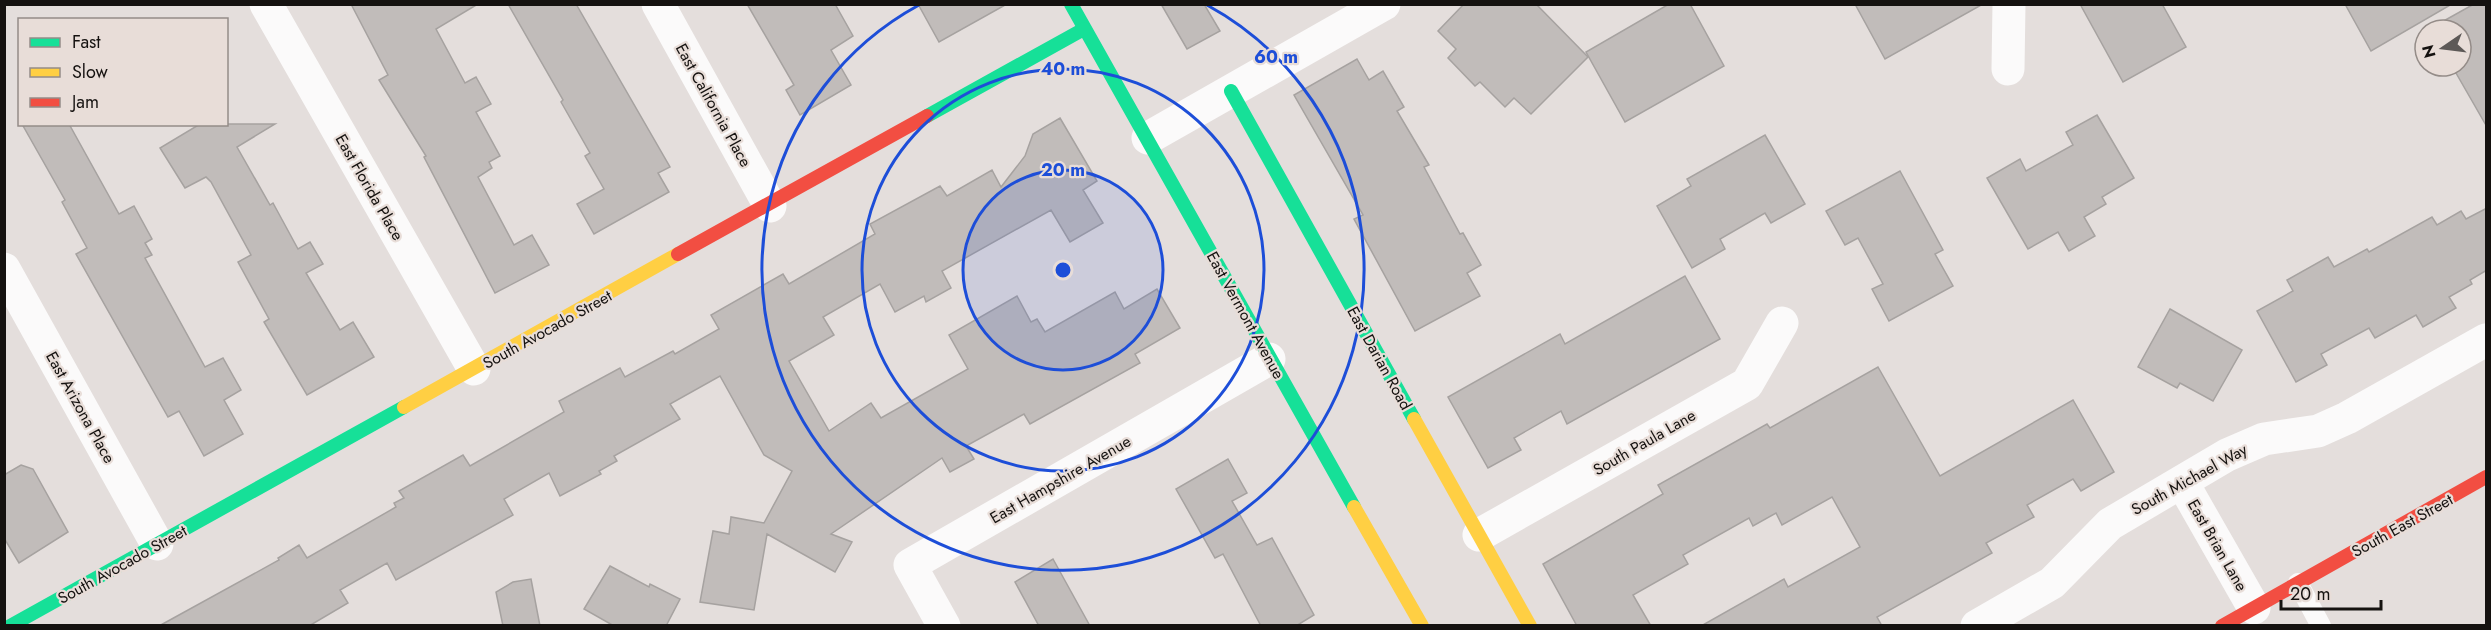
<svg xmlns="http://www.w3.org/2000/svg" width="2491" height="630" font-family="Jost,sans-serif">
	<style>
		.building { fill: #c1bcba; stroke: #a6a2a0; stroke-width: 1.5 }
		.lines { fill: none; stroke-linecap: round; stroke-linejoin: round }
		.lane { stroke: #fbfafa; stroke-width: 20 }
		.street { stroke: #fbfafa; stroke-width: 33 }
		.fast { stroke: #16e098; stroke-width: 14 }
		.slow { stroke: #ffcf43; stroke-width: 14 }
		.jam { stroke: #f24e42; stroke-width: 14 }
		.ring { fill: none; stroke: #1d4ed8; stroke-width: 3 }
		.labels { text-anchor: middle; stroke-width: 4.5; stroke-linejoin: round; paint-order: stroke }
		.street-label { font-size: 16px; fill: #151210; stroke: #e8ddd8 }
		.centre { fill: #1d4ed8; stroke: #e8ddd8; stroke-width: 3 }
		.ring-label { font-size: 18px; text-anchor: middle; font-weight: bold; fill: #1d4ed8; stroke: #e8ddd8; stroke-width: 4.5; stroke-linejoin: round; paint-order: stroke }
	</style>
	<rect width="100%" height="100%" fill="#e4dedc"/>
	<g class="building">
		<polygon points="351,4 478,4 436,29 465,83 476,77 491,104 476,112 500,156 489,162 492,168 478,177 514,245 532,235 549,265 495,293 424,157 426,156 379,80 388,75"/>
		<polygon points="508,4 576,4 670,167 658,173 669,192 594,234 577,204 604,189 585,156 590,153 561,102 563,100"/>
		<polygon points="747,4 835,4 853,36 831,50 851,85 800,115 786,90 794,85"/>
		<polygon points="918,4 1007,4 939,42"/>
		<polygon points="1161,4 1204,4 1220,31 1187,49"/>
		<polygon points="1464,4 1536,4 1588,57 1531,114 1514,98 1505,107 1480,82 1475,86 1448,58 1456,49 1438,31"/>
		<polygon points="1669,4 1690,4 1724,66 1625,122 1586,52"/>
		<polygon points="1855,4 1983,4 1885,59"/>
		<polygon points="2080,4 2162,4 2186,47 2123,82"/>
		<polygon points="2345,4 2452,4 2371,51"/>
		<polygon points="2474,4 2487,4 2487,127 2452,66 2461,66 2461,30 2431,28"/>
		<polygon points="1357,59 1369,80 1383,71 1404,107 1397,111 1429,165 1424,167 1460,234 1463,233 1481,265 1467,273 1480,296 1415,331 1354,219 1363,215 1294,95"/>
		<polygon points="2097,115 2134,178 2102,197 2106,204 2084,217 2095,236 2069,251 2058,232 2028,249 1987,178 2020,159 2026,171 2073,145 2066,132"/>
		<polygon points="1060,118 1097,181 1083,190 1103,223 1070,242 1051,210 942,271 951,288 926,302 924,296 895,312 880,284 823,317 834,335 789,361 829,431 871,403 881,418 968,369 949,335 1017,296 1031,322 1037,319 1045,332 1115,292 1124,309 1157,289 1180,328 1135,354 1140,363 1030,424 1024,414 966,446 974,459 950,472 942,458 831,534 852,542 835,572 767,534 754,610 700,602 713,531 729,534 731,517 764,523 792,471 764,455 720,376 670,404 680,419 614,456 617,461 599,471 601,474 560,496 549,473 504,499 513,515 396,580 387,563 340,590 348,603 309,626 159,626 279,560 278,558 299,545 307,558 396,507 394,503 404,498 399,491 463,455 470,466 564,412 559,401 620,368 625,377 673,351 675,354 719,329 711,315 783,274 789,284 875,234 870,224 940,186 947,196 992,170 1001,187 1025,156 1033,134"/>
		<polygon points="22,124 69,124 119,214 134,206 152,239 145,243 152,255 145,258 205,367 223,358 241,390 224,400 243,434 204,456 179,411 168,417 76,254 87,248 62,202 65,200"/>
		<polygon points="200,124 275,124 237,147 270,205 273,203 298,249 310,242 323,264 306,273 340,330 353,322 374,357 307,395 264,322 269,319 238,262 251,255 211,182 206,177 185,188 160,148"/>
		<polygon points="1765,135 1805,204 1771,223 1765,213 1720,239 1725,249 1692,268 1657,206 1691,186 1687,179"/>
		<polygon points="1900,171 1943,250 1935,254 1953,286 1889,321 1872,289 1883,284 1858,238 1845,245 1826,211"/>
		<polygon points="2487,208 2487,270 2470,280 2472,284 2449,297 2456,308 2423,327 2416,315 2375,338 2369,328 2321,354 2327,365 2296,382 2257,311 2293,291 2287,280 2328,257 2334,267 2367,249 2369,252 2432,217 2437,225 2461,211 2466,219"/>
		<polygon points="1685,276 1720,339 1567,424 1561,411 1514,438 1521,450 1488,468 1448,397 1560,334 1565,344"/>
		<polygon points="2170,309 2242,350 2213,401 2180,383 2177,388 2138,367"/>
		<polygon points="1878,367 1940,476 2073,400 2114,472 2081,491 2073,479 2027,505 2034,517 1986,543 1992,553 1877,617 1882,626 1701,626 1784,579 1788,587 1860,547 1832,497 1782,525 1776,513 1753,526 1749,518 1683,555 1688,564 1633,595 1651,626 1577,626 1543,564 1663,494 1658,485 1767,424 1770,428"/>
		<polygon points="1228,459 1247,493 1232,501 1257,545 1272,538 1314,615 1296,626 1261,626 1223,554 1215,558 1176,489"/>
		<polygon points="21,465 33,469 68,532 19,563 4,538 4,475"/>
		<polygon points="1053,559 1090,626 1039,626 1015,582"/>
		<polygon points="610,566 649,587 650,584 680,599 666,626 614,626 584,609"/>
		<polygon points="531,579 540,626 503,626 496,592 513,582"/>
	</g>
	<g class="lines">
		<polyline class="lane" points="2298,583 2321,626"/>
		<g class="street">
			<polyline points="266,4 474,369"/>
			<polyline points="658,4 770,206"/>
			<polyline points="2008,69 2009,4"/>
			<polyline points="1148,138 1384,4"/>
			<polyline points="4,269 157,544"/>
			<polyline points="2182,482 2254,608"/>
			<polyline points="1479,535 1747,384 1782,323"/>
			<polyline points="944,626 910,565 1269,359"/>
			<polyline points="1977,626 2052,583 2110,524 2227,455 2264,439 2318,431 2347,418 2486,340"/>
		</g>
		<g class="fast">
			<polyline points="1071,4 1354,507"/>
			<polyline points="1231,91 1414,419"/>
			<polyline points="927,116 1084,29"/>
			<polyline points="10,626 404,407"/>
		</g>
		<g class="slow">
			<polyline points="404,407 678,254"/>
			<polyline points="1414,419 1530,626"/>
			<polyline points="1354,507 1422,626"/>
		</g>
		<g class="jam">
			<polyline points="678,254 927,116"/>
			<polyline points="2222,626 2486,477"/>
		</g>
	</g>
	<circle cx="1063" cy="270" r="100" fill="#1d4ed8" fill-opacity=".12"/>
	<g class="ring">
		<circle cx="1063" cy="270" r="100"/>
		<circle cx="1063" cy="270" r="201"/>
		<path d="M1207 5A301 301 0 1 1 919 5"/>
	</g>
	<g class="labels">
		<g class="street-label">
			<text transform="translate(714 105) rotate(61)" y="6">East California Place</text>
			<text transform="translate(370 187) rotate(60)" y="6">East Florida Place</text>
			<text transform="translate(1246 315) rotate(61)" y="6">East Vermont Avenue</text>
			<text transform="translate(547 329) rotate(-29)" y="6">South Avocado Street</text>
			<text transform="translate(1380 358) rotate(61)" y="6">East Darian Road</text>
			<text transform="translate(81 407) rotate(61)" y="6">East Arizona Place</text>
			<text transform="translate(1644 442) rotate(-30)" y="6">South Paula Lane</text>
			<text transform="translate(1060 479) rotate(-30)" y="6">East Hampshire Avenue</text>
			<text transform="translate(2189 479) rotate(-29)" y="6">South Michael Way</text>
			<text transform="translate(2402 525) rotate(-29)" y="6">South East Street</text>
			<text transform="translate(2218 545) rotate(60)" y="6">East Brian Lane</text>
			<text transform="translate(122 564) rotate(-29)" y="6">South Avocado Street</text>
		</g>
	</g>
	<circle cx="1063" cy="270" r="9" class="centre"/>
	<g class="ring-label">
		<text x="1276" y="63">60 m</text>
		<text x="1063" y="75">40 m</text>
		<text x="1063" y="176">20 m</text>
	</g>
	<rect width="2491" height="630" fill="none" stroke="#151210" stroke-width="12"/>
	<rect x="18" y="18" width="210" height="108" fill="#e8ddd8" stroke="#948c88" stroke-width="1.5"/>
	<rect x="30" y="38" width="30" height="9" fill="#16e098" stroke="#948c88" stroke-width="1.5"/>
	<text x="72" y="48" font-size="18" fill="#151210">Fast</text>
	<rect x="30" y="68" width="30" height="9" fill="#ffcf43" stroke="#948c88" stroke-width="1.5"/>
	<text x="72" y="78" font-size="18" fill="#151210">Slow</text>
	<rect x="30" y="98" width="30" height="9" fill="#f24e42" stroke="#948c88" stroke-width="1.5"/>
	<text x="72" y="108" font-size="18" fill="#151210">Jam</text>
	<g transform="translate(2443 48) rotate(256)"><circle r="28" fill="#e8ddd8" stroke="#948c88" stroke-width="1.5"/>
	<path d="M0-4.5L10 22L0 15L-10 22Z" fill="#5d5957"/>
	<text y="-9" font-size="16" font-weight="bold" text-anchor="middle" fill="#151210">N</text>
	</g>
	<path d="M2281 600v9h100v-9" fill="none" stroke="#151210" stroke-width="3"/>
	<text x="2290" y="600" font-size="18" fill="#151210" stroke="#e8ddd8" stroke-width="4.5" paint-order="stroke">20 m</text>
</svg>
